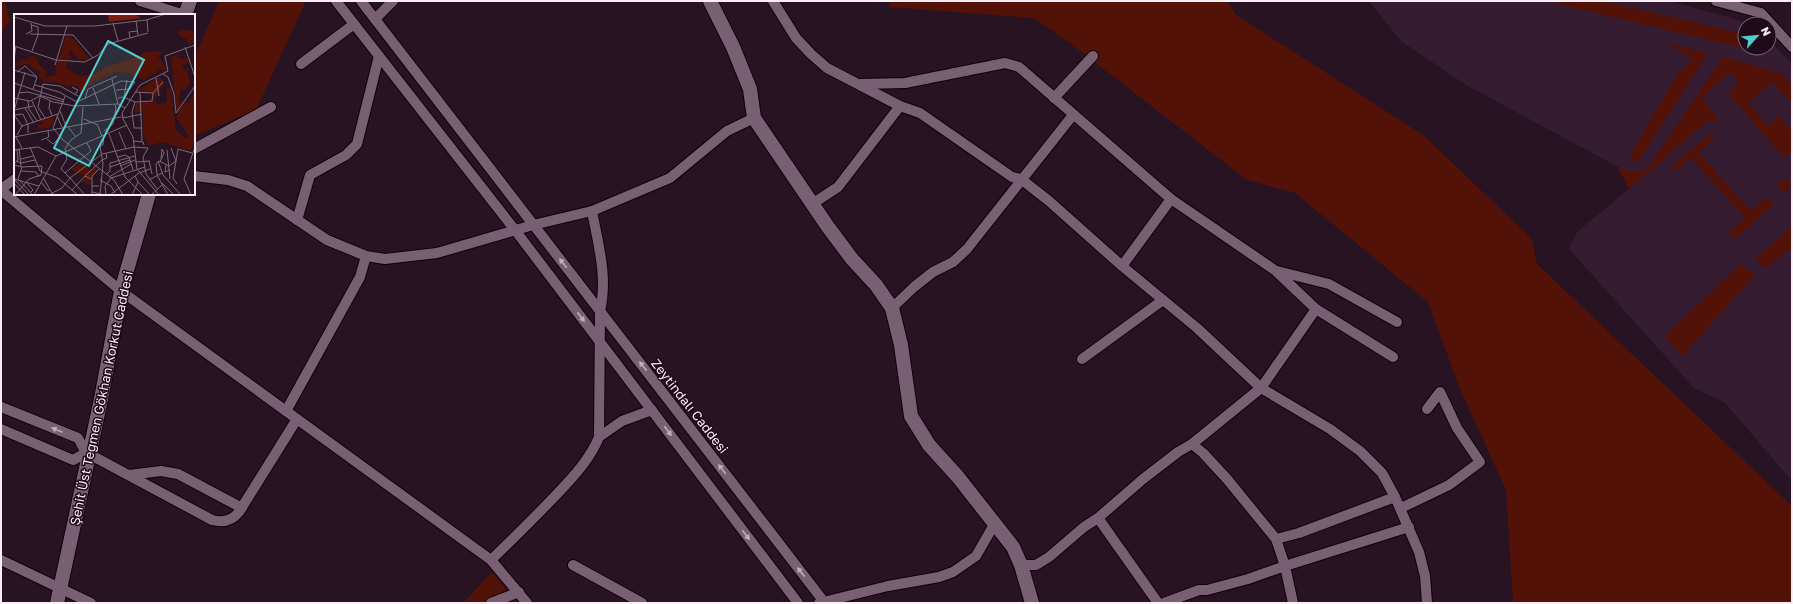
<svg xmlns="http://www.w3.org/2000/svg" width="1793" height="604" font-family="'Golos Text',sans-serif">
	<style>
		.built { fill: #361c30 }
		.green { fill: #531208 }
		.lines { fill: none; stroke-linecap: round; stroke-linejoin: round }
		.street-casing { stroke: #0f010c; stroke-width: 12 }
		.secondary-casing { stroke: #0f010c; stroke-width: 16 }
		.street { stroke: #795f72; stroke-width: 10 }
		.secondary { stroke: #795f72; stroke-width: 14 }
		.oneway { fill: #c1adbb }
		.labels { text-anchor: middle; stroke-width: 3; stroke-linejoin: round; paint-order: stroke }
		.street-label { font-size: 13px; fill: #fcedf7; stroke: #1e0a19 }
		.inset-road { fill: none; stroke: #7d6a78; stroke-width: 1 }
		.view { fill: #52cdcf; fill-opacity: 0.15; stroke: #52cdcf; stroke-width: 2 }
		.inset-edge { fill: none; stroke: #fcedf7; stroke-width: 2 }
	</style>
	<rect width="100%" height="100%" fill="#281323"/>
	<polygon class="built" points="1369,1 1670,1 1753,24 1745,24 1745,48 1769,48 1769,40 1792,64 1792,481 1725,403 1694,388 1569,249 1577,232 1629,189 1618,167 1466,85 1401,41"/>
	<g class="green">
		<polygon points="1,1 5,1 10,21 1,32"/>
		<polygon points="219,1 306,1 256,110 194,136 194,59"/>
		<polygon points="891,1 1227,1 1236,15 1423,135 1532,239 1537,264 1792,506 1792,603 1513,603 1506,490 1460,389 1428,302 1295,193 1247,180 1070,43 1034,18 889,7"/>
		<polygon points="1554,1 1603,1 1745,34 1745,48 1759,49 1756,51 1558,4"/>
		<polygon points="1666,43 1708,53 1638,162 1629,157 1680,70 1684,71 1692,58"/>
		<path d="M 1723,57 L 1781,73 L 1792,85 L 1792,104 L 1772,82 L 1748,103 L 1768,126 L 1779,116 L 1792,130 L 1792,151 L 1784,158 L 1728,93 L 1739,83 L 1730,73 L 1701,98 L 1718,118 L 1715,121 L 1708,121 L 1629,189 L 1618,167 C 1632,173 1636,175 1649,166 Z"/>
		<polygon points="1711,133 1715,138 1699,153 1751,211 1768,197 1774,204 1734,240 1729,233 1745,218 1691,158 1674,172 1670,168"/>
		<polygon points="1785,178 1790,185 1792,183 1792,187 1786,192 1780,190 1776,185"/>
		<polygon points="1792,226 1792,248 1765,268 1755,259"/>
		<polygon points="1740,264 1755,275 1682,356 1665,337"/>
		<polygon points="492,572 517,603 463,603"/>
	</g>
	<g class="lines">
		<g class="street-casing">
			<g id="street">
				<polyline points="140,1 185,15"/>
				<polyline points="336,1 515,230 798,603"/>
				<polyline points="361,1 825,603"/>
				<polyline points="773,1 796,38 811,54 827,68 900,106 920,113 1012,177 1021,179 1049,201 1122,266 1197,328 1261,388 1330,429 1360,451 1382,473 1395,497 1419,552 1425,576 1427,603"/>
				<polyline points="1716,1 1761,13 1792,47"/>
				<polyline points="375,19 393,1"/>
				<polyline points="301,64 354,24"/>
				<polyline points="860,84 905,83 1005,63 1019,67 1171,199 1276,271 1316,309 1393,357"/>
				<polyline points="1054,98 1093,56"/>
				<polyline points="194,149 271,107"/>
				<polyline points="194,176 228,180 247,186 327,240 366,256 385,259 437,253 533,225 592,211 670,178 727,131 754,118"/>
				<polyline points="1,189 15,179"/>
				<polyline points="1,190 121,291 491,560 527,603"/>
				<polyline points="812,204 838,187 900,106"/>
				<polyline points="297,220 310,175 346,155 357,144 379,56"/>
				<polyline points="1122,266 1171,199"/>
				<polyline points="1277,271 1329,284 1397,322"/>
				<polyline points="892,308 914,287 933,272 953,262 967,249 1073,115"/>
				<polyline points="1082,359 1163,300"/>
				<polyline points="1,407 78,438 86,453"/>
				<polyline points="286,411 360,277 366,256"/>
				<path d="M 1,429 L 73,460 L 86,453 L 89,454 L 212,520 C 223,523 232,521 239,512 L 297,419"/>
				<polyline points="599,437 622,421 652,410"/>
				<polyline points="1192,444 1203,453 1227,479 1276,539 1285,566 1293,603"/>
				<polyline points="129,475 161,471 178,474 242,508"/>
				<polyline points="1401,508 1449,485 1480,462 1457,428 1440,392 1427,409"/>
				<polyline points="1098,518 1158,603"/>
				<polyline points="1276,539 1299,533 1395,497"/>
				<polyline points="1,560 91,603"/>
				<path d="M 491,560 C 514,538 536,516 558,493 C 574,476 590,459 599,437 L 600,311 C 608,277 598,244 592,211"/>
				<polyline points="573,565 642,603"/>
				<polyline points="1021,565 1036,565 1049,557 1084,527 1098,518 1143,479 1178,452 1192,444 1261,388 1316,309"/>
				<polyline points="491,603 519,592"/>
				<polyline points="819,603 888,586 939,577 953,572 976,556 995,523"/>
				<polyline points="1164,603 1199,590 1207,590 1248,579 1285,566 1409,527"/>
			</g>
		</g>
		<g class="secondary-casing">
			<g id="secondary">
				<polyline points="710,1 733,47 750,89 754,118 828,227 852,259 876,285 892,308 901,345 911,416 929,445 958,477 1013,547 1021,565 1032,603"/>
				<polyline points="185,15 190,1"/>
				<polyline points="57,603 101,399 121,291 149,194"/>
			</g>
		</g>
		<use href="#street" class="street"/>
		<use href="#secondary" class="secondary"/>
	</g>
	<defs><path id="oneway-solid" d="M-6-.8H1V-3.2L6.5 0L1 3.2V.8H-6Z"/></defs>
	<g class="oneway">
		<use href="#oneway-solid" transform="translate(563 263) rotate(-128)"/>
		<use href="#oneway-solid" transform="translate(581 317) rotate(53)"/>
		<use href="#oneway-solid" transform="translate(643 366) rotate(-128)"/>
		<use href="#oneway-solid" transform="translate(57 430) rotate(-158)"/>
		<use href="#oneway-solid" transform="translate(668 431) rotate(53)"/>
		<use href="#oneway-solid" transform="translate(722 469) rotate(-128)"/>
		<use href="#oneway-solid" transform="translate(746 535) rotate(53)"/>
		<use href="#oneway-solid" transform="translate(801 572) rotate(-128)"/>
	</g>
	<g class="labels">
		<g class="street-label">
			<text transform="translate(101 398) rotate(-78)" y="5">Şehit Üst Teğmen Gökhan Korkut Caddesi</text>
			<text transform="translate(690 406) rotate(52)" y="5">Zeytindalı Caddesi</text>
		</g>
	</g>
	<g transform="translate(14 14)">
		<rect width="181" height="181" fill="#281323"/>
		<path d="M 169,16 L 181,17 L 181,29 L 174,30 L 172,24 L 168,24 L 163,18 ZM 52,22 L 58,23 L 75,45 L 65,46 L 57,36 L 55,38 L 58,46 L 45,45 ZM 150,37 L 144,42 L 153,56 L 150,57 L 147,55 L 130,66 L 114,59 L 101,58 L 72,73 L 67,81 L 65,74 L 57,71 L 54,73 L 46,69 L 29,67 L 24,61 L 27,59 L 14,50 L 0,52 L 8,45 L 13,46 L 16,42 L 22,43 L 26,52 L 33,57 L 32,63 L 41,61 L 43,47 L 52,48 L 53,55 L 66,62 L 78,61 L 91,53 L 126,42 L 130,38 ZM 164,40 L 166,45 L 173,44 L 175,49 L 168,51 L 170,55 L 177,56 L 173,57 L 176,69 L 171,76 L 167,75 L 164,87 L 167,89 L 163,98 L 157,44 ZM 145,63 L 151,68 L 140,86 L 144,91 L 153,88 L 153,74 L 157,74 L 162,116 L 172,125 L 175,122 L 162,103 L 170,89 L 176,88 L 181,75 L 181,129 L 176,137 L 149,128 L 132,132 L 133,127 L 129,124 L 131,119 L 129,119 L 129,97 L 120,99 L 122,89 L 138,88 L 140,78 L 123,77 ZM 35,103 L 40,106 L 39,110 L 35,114 L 24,115 L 24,111 L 28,110 L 27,106 ZM 66,149 L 76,156 L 82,154 L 84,156 L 76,164 L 77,171 L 68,168 L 71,162 L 57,155 Z" fill="#531208"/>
		<path d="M 94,0 L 121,0 L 127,4 L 95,8 Z" fill="#771e10"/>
		<path class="inset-road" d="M 0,3 L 31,12 L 81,12 L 132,6M 132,6 L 152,0M 133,6 L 134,18M 122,7 L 124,21M 99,9 L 104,27M 17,11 L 24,13 L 24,21 L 18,37M 12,20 L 18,17 L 17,9M 16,20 L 59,21 L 79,44M 116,24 L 115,18 L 124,17M 0,32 L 42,46 L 71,48 L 84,41 L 94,30 L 134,19M 171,33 L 181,63M 0,45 L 2,32M 41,51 L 53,12M 0,56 L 23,63 L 19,75M 3,58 L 11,52 L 22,62M 149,60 L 154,63 L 160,80 L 162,99 L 181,72M 142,64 L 145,82M 98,65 L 104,90M 0,69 L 50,86M 21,71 L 45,78 L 63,88 L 107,67 L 121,68 L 116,75 L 102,76M 58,73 L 64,76 L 61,81M 79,74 L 85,90M 121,78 L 139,79 L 149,68M 126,78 L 128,128M 5,79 L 14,78 L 50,88M 51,82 L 39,114 L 49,126 L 100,166 L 109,181M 110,83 L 113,66M 0,84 L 16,87 L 26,82 L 39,88 L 61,92 L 104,90 L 111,94M 104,84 L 110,83 L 116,86M 71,85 L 74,75 L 103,62M 116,86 L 121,88 L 118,98 L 120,114 L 127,114M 14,87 L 15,95 L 23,107M 18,87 L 27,106M 36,87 L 35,94 L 38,101M 121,88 L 138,87 L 139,79M 69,93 L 67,119 L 57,126 L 51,135 L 53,145 L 47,155 L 56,164 L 88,140 L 120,133 L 134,134 L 129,143 L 132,160 L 143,175M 11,94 L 20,109M 0,96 L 19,92M 0,97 L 11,58M 46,97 L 52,112M 0,101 L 9,100 L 14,111 L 14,119M 0,101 L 8,112M 108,101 L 109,103 L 108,99 L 126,71 L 154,57 L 151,42 L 181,31M 43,102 L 48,113M 108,103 L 119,123 L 123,155 L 145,181M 31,104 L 24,93 L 29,70 L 46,72 L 64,82M 109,104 L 128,100M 70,105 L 84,111M 83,110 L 88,122M 54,113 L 62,123M 90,117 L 99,110 L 102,94 L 101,91M 105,118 L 112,135M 95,120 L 111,163 L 129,181M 3,121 L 8,112 L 44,100M 0,123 L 107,103M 2,123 L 8,134M 33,125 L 39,130 L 46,123M 27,126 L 35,123 L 34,117M 119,127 L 129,128 L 130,131M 16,133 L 26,157 L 44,164 L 64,181M 5,134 L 7,153M 157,134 L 162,147 L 159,164 L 163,170M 0,136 L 24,133 L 42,142M 153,136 L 156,165M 104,143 L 111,141 L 115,143 L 119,156M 7,145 L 19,142M 2,147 L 7,149 L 21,146M 135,147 L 138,160M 144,147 L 149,161 L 167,181M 121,148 L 136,147M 146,148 L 150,139 L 148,135 L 147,145M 0,150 L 4,146 L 3,135M 0,151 L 8,153 L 28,152 L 27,161 L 15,165 L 1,181M 152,151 L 151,158 L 156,156M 106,152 L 121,146M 155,152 L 162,147 L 164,135 L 178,139M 8,153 L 4,165 L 19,181M 96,153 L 116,146M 7,157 L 22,158 L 25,163M 51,159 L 77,137 L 73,129M 92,161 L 96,157 L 96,149 L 121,142M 71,162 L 88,146 L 93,144 L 92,139M 95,163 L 117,150M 0,165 L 25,172M 0,165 L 15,181M 30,165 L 39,181M 86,166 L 97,172 L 101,179M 135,166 L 148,159M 12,168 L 19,176 L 17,178M 124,168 L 136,181M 0,169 L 11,181M 28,169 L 34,177 L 36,175M 148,169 L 160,181M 78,172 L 78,162 L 85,155M 58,176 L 71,162 L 77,165M 78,178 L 91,181M 20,181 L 42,142 L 113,111M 35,181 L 48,174 L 56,164 L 71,181M 78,181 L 78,172 L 85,172M 86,181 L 89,150 L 86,132 L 89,131 L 90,121M 92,181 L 91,172 L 97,164 L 131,153M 96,181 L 125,159 L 136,155M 118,181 L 124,168 L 121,162M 137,181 L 148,171M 154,181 L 143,161 L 142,150 L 145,147 L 155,152M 177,181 L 170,165 L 181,133"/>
		<path class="view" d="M 94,27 L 130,46 L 75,152 L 40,134 Z"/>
		<rect width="181" height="181" class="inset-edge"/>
	</g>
	<rect width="1793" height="604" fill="none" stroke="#fcedf7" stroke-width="4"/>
	<g transform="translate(1757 36) rotate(63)"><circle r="19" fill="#1e0a19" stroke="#776572"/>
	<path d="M0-3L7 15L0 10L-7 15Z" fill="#52cdcf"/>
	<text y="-6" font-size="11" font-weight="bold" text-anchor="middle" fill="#fcedf7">N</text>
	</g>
</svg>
